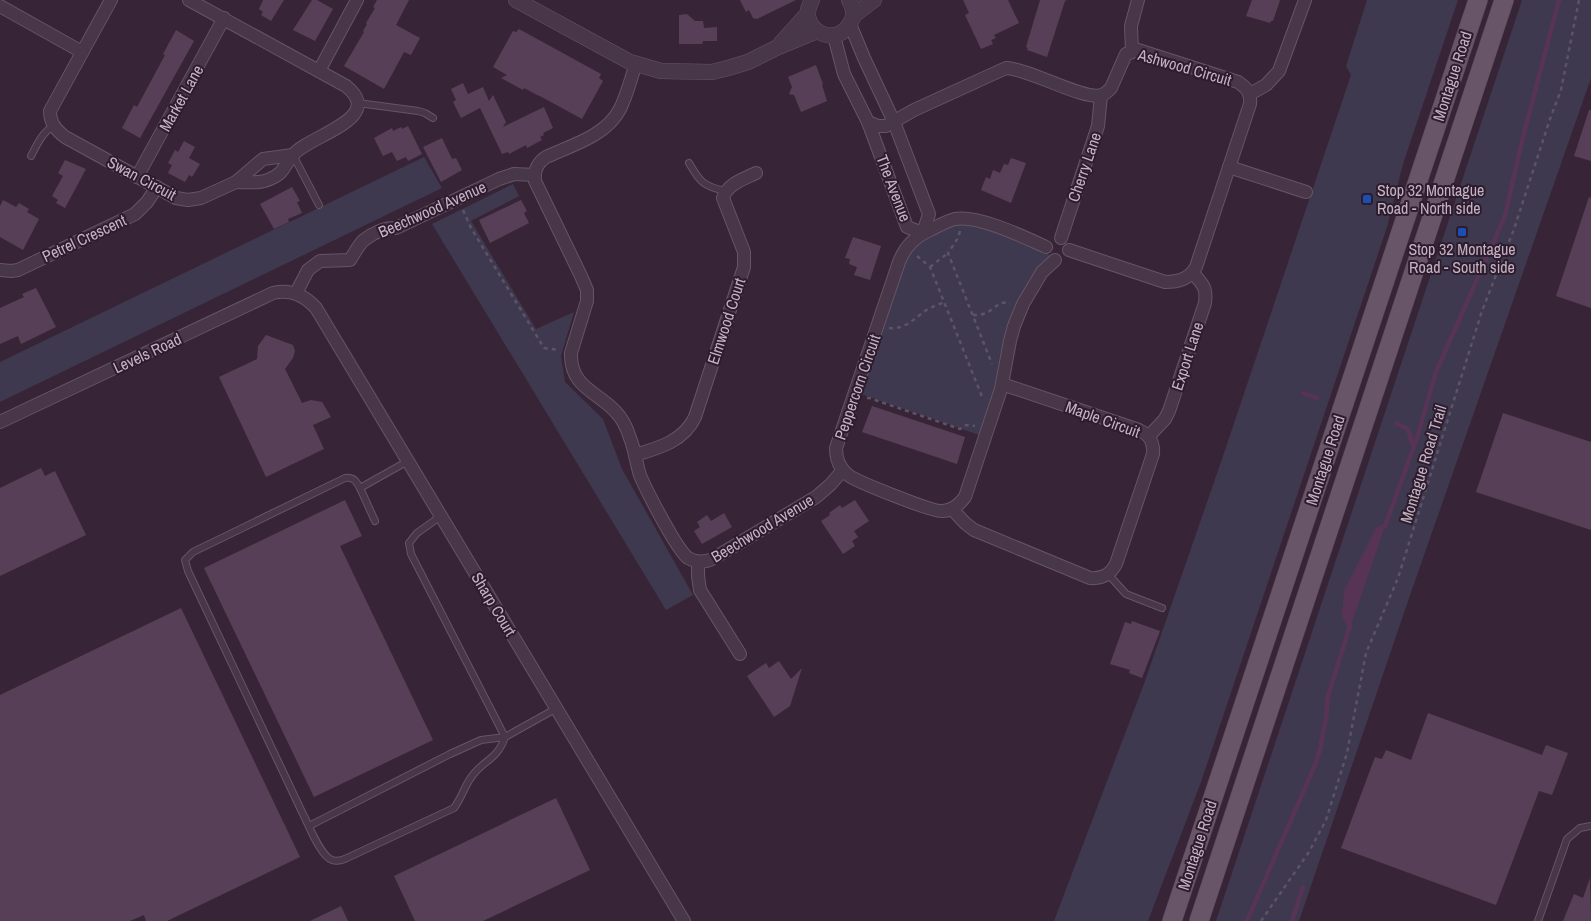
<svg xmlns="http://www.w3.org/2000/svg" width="1591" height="921" font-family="'Archivo Narrow',sans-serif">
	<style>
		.green { fill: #3e394f }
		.water { fill: #573456 }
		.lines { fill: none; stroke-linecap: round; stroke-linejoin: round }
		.stream { stroke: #573456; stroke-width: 4.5 }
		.building { fill: #574057 }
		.service-casing { stroke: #656; stroke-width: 8 }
		.minor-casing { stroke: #656; stroke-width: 14 }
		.tertiary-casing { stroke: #656; stroke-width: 16 }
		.primary-casing { stroke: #514051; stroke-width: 20 }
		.path { stroke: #5e5366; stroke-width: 2.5; stroke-dasharray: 4 4; stroke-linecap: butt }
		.service { stroke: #483748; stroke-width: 6 }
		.minor { stroke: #483748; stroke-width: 12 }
		.tertiary { stroke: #483748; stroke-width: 15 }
		.primary { stroke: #685568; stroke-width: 19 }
		.transit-dot { fill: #1a4fb4; stroke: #2d1c2d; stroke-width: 2 }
		.labels { text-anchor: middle; stroke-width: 4; stroke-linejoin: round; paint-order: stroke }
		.street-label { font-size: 16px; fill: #c4b2c3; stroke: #2d1c2d }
		.poi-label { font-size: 16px; fill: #c4b2c3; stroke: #2d1c2d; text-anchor: start }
	</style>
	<rect width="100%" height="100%" fill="#382437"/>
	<g class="green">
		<polygon points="1367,0 1458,0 1403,164 1387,227 1201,782 1148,921 1054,921 1145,681 1222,459 1351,75 1346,66"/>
		<polygon points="1522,0 1591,0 1591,78 1407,604 1299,921 1216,921"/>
		<polygon points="424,157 442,188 0,402 0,362"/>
		<polygon points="513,184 519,196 471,221 536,329 574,312 561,356 565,382 603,419 622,469 693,595 666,610 432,224"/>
		<polygon points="960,218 1047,251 1051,258 1030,293 985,437 855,392 904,250"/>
	</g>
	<polygon class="water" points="1386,523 1349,631 1342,616 1344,591 1376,528"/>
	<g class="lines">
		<g class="stream">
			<polyline points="1303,393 1317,398"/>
			<polyline points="1396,423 1408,429 1413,446"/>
			<polyline points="1385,526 1417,438 1436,372 1505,216 1522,141 1559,0"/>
			<polyline points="1247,921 1315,765 1320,749 1326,718 1328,696 1350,626"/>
			<polyline points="1292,921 1303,887"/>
		</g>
	</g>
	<g class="building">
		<polygon points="263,0 284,0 271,21 261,15 263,12 259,9"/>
		<polygon points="312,0 317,0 333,9 315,41 293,30"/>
		<polygon points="377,0 409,0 396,25 420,38 411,55 404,52 384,89 344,66 364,32 363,31 367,24 366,23 375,8 373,7"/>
		<polygon points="740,0 796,0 757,19 753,18 749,10 746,12"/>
		<polygon points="963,0 1008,0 1019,23 994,35 996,38 991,40 993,44 981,49 965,15 969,13"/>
		<polygon points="1040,0 1067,0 1065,1 1047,57 1027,50 1028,48 1026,47"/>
		<polygon points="1252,0 1280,0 1273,21 1271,21 1270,23 1246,16"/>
		<polygon points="687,14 695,21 703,21 704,28 717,27 717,41 703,41 702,44 679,44 679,15"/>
		<polygon points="519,29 601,74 599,78 603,81 582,119 538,95 539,96 524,88 523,90 501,78 507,75 493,67 513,31 516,32"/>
		<polygon points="176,30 194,41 140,138 122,128 134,105 137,107 165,55 163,54"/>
		<polygon points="816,65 823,84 822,85 827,101 801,112 794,95 789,94 792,87 788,77"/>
		<polygon points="463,83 468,94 483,87 489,101 493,95 506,122 503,127 544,107 553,128 543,133 544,135 540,137 542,140 527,148 526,145 509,154 508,152 502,154 480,108 461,118 453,102 456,100 451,89"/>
		<polygon points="1589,110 1591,110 1591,161 1574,156"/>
		<polygon points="408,126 422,154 408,161 406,157 397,161 392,152 383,156 374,138 392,128 393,131 401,127 402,129"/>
		<polygon points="442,138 452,159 456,158 462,170 441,182 423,147"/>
		<polygon points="184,141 195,147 189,158 200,164 192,177 189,175 185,182 168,173 172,165 168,163 175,150 178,152"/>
		<polygon points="1011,158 1026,163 1011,203 981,190 986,177 990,179 993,170 1000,173 1004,164 1008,165"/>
		<polygon points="65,160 86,169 65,208 56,203 58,200 52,196 63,176 58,173"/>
		<polygon points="292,187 300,201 297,202 302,213 288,219 289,222 274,229 260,204"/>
		<polygon points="1589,197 1591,198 1591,308 1556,296"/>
		<polygon points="3,200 16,207 19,203 29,209 27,212 39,219 23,250 0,237 0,206"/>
		<polygon points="521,200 527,211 524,213 529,223 490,243 479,220"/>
		<polygon points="853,237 881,246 870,280 854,275 857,267 849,264 850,259 845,258"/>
		<polygon points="36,288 56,327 21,344 18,336 0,344 0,308 24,297 22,294"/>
		<polygon points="266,335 293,345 295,351 293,358 285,369 302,403 311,400 322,402 331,417 313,425 324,449 266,477 219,377 257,359 258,346"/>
		<polygon points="872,406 965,437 957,464 862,432"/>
		<polygon points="1503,413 1591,442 1591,530 1476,492"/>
		<polygon points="41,468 45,476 55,471 86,535 0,576 0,488"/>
		<polygon points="345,500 362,536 340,546 433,740 314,797 204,568"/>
		<polygon points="855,500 869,521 854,531 858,537 852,541 855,546 843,554 821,521 830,515 829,513 840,505 842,508"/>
		<polygon points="724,513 732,527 702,544 694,531 700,527 697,522 707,515 711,521"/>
		<polygon points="181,608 300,857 167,921 146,921 144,915 130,921 0,921 0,695"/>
		<polygon points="1132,621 1160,631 1142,678 1129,673 1130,670 1110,664 1125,622 1131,624"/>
		<polygon points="779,661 791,679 802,668 790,706 774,717 747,676 766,663 769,668"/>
		<polygon points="1428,713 1542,755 1546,745 1568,753 1552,795 1539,791 1496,905 1341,848 1375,757 1382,759 1386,750 1411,760"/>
		<polygon points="556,798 590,870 483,921 415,921 394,876"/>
		<polygon points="1590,878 1591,921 1563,921 1574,894 1583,898"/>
		<polygon points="341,906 348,921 310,921"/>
	</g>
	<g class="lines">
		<g class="service-casing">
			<g id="service">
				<polyline points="358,103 418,111 425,113 433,118"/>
				<polyline points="293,155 319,205"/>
				<path d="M 31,156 C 37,145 42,132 54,126"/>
				<path d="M 689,163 C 700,182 703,186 725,191"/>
				<path d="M 408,461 L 360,488 C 356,481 354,477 345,478 L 193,552 L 185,560 L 188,571 L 302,812 C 308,823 320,856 332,860 C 337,862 343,860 347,858 L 454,808 C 461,799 464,788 470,779 C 482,760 497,761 505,737 L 411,554 L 409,543 L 417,533 L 441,516"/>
				<polyline points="360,488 375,521"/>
				<polyline points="1108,574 1126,594 1162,608"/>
				<polyline points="309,826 450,754 481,740 505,737 557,708"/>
				<polyline points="1538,921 1567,839 1580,828 1591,826"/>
			</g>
		</g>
		<g class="minor-casing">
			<g id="minor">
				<path d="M 111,0 L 50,111 C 50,123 56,130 65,137 L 176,198 L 188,200 L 201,198 L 236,182 L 263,159 L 293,155"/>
				<path d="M 189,0 L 346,86 C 387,119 309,135 293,155 C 284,165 285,173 270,179 C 260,184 247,182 236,182"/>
				<polyline points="0,6 82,52"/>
				<polyline points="834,36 844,74 868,122 907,227 923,233 929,214 894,122 864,58 850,24"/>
				<polyline points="1132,51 1131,26 1138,0"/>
				<path d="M 636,64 C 631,78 627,95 620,109 C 606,136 572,145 546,157 C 537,163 534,170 535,181 L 581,276 L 587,290 L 587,301 L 571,353 C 570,387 596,391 615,411 C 623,419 627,428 630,438 C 635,450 636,463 640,475 C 646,490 677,550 688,558 C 697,563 705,563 714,558 L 816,497 L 830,485 L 843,470"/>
				<polyline points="319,71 357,0"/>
				<polyline points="1250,94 1266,85 1279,71 1305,0"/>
				<path d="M 868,122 L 878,126 L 886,126 L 914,110 L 1006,68 C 1030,69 1085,101 1101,95 C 1106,94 1108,91 1111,88 L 1126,54 L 1138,50 L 1238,82 C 1247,88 1251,93 1250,104 L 1196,267 C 1189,279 1179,282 1165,282 L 1069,250"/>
				<polyline points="1229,167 1306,192"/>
				<polyline points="137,177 224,18"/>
				<polyline points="1061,238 1098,126 1101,96"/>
				<path d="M 1046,247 C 1024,237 979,215 955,219 C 947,221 938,226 930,230 C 915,237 906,245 899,262 L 836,448 C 836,459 839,468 848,475 C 857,482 933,512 942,511 C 952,511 959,505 965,497 L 1001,389 L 1010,341 L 1014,326 L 1023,304 L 1042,272 L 1055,260"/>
				<polyline points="0,270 11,271 18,270 135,214 147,202 157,187"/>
				<path d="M 296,293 L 308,270 L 320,261 L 350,260 C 354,254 359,244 364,240 C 373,233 385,227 396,228 L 499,179 L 514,174 L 535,175"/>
				<path d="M 0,422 L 273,293 C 291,289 304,295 316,308 L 684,921"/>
				<path d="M 1149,436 L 1165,419 L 1169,411 L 1205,303 C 1207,287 1203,285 1193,273"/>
				<path d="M 635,455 C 659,448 684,441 695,417 L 744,267 L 744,252 L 723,198 C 727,184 744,179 756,173"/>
				<path d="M 952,509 L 965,523 L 974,530 L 1090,578 C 1102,579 1110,575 1116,564 L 1153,454 C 1154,442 1150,435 1139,430 L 1002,384"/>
				<polyline points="698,562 698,576 700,590 740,654"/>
			</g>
		</g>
		<g class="tertiary-casing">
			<g id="tertiary">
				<polyline points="516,0 630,62 661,71 712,72 728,68 748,62 776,48 817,31"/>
				<path d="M 812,0 C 795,28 836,51 851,22 C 855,15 853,7 849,0"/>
				<polyline points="853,16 874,0"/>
				<polyline points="780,44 808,13"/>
			</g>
		</g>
		<g class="primary-casing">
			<g id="primary">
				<polyline points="1172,921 1478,0"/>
				<polyline points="1199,921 1504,0"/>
			</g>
		</g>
		<g class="path">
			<polyline points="463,210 471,228 544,348 559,350"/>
			<polyline points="960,231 958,238 948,253 992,364"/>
			<polyline points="917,256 930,267 983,399"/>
			<polyline points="930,267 948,253"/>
			<path d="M 973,315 C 977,315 982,315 986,313 C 995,309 999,300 1010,303"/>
			<path d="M 889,328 C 904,330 914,319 925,311 C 931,307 938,305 944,302"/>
			<polyline points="867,398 869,398 960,429 966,425 975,426"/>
			<polyline points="1261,921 1309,852 1326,820 1347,753 1366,653 1398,578 1482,311 1514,229 1550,119 1561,90 1579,0"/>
		</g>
		<use href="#service" class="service"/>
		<use href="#minor" class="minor"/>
		<use href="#tertiary" class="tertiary"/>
		<use href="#primary" class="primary"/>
	</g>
	<g class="transit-dot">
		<rect x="1362" y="194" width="10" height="10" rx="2.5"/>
		<rect x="1457" y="227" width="10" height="10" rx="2.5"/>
	</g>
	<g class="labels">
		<g class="street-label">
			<text transform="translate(1185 67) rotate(16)" y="6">Ashwood Circuit</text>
			<text transform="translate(1452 76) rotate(-72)" y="6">Montague Road</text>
			<text transform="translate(181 98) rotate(-61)" y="6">Market Lane</text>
			<text transform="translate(1084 167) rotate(-71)" y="6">Cherry Lane</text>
			<text transform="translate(142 178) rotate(28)" y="6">Swan Circuit</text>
			<text transform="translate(894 188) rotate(69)" y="6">The Avenue</text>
			<text transform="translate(432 209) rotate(-24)" y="6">Beechwood Avenue</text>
			<text transform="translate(84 238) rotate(-25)" y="6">Petrel Crescent</text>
			<text transform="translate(726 321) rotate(-72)" y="6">Elmwood Court</text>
			<text transform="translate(147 353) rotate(-25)" y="6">Levels Road</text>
			<text transform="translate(1187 356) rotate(-72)" y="6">Export Lane</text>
			<text transform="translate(857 387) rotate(-71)" y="6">Peppercorn Circuit</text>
			<text transform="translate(1103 419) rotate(20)" y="6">Maple Circuit</text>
			<text transform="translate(1325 460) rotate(-72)" y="6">Montague Road</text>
			<text transform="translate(1423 464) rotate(-73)" y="6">Montague Road Trail</text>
			<text transform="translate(762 528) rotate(-31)" y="6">Beechwood Avenue</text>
			<text transform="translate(494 604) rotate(59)" y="6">Sharp Court</text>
			<text transform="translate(1197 845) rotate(-72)" y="6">Montague Road</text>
		</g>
		<g class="poi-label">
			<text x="1377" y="196">Stop 32 Montague<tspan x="1377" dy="18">Road - North side</tspan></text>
			<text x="1462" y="255" text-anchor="middle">Stop 32 Montague<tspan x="1462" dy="18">Road - South side</tspan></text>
		</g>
	</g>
</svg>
